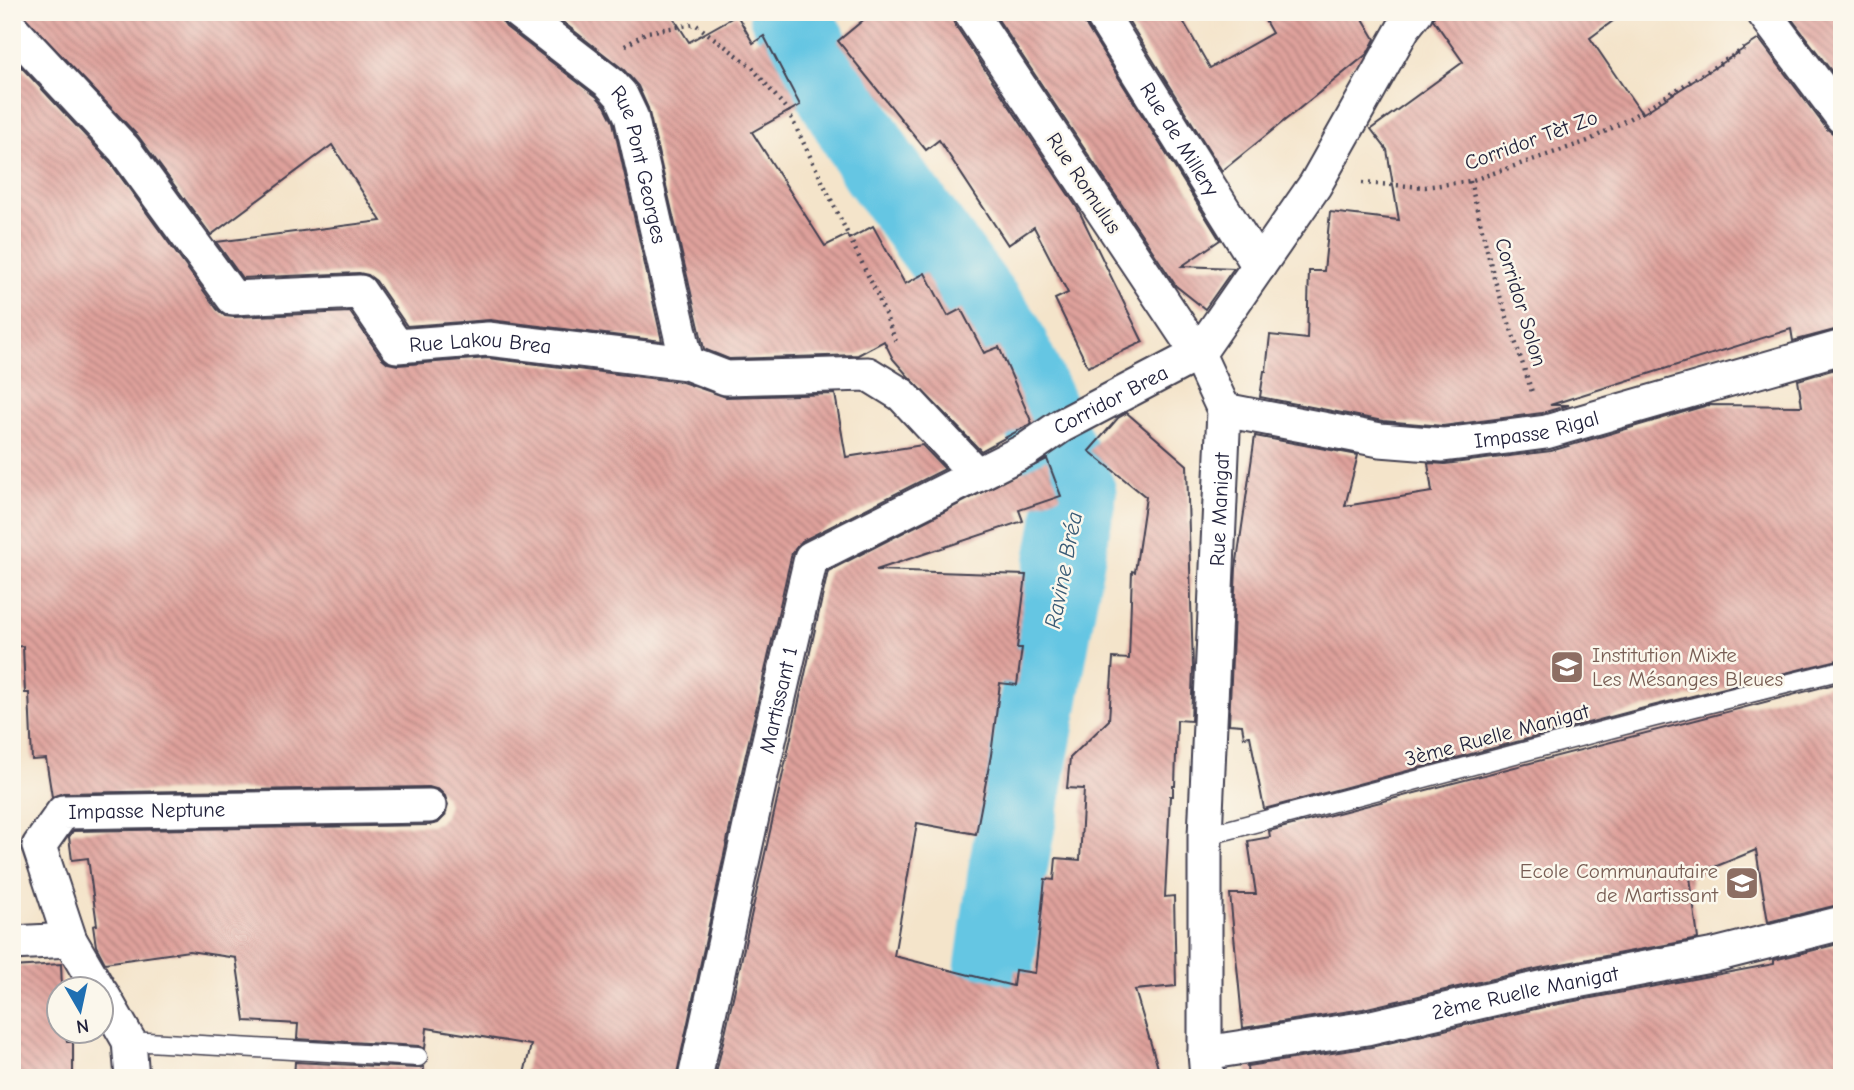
<svg xmlns="http://www.w3.org/2000/svg" width="1854" height="1090" font-family="'Comic Neue',sans-serif">
	<style>
		.lines { fill: none; stroke-linecap: round; stroke-linejoin: round }
		.river { stroke: #65c6e3; stroke-width: 79 }
		.building { fill: url(#building-back-hatch) }
		.lane-casing { stroke: #423f50; stroke-width: 21 }
		.street-casing { stroke: #423f50; stroke-width: 37 }
		.path { stroke: #423f50; stroke-width: 4.5; stroke-dasharray: 2 5; stroke-linecap: butt }
		.lane { stroke: #fff; stroke-width: 18 }
		.street { stroke: #fff; stroke-width: 33 }
		.labels { text-anchor: middle; stroke-width: 5; stroke-linejoin: round; paint-order: stroke }
		.street-label { font-size: 21px; fill: #22223b; stroke: #fbf7ec }
		.education-label { font-size: 21px; fill: #785e54; stroke: #fbf7ec; text-anchor: start }
		.water-label { font-size: 23px; font-style: italic; fill: #395b76; stroke: #fbf7ec }
	</style>
	<defs>
		<pattern id="building-back-hatch" width="6" height="6" patternUnits="userSpaceOnUse" patternTransform="scale(1.75)"><rect width="6" height="6" fill="#dfa19b"/><path d="M-1 5l2 2M0 0l6 6M5-1l2 2" fill="none" stroke="#b48380"/></pattern>
	</defs>
	<rect width="100%" height="100%" fill="#fbf7ec"/>
	<filter id="ink" filterUnits="userSpaceOnUse"><feTurbulence type="fractalNoise" baseFrequency=".0143" numOctaves="2"/><feDisplacementMap in="SourceGraphic" scale="14" xChannelSelector="R" yChannelSelector="G"/><feConvolveMatrix kernelMatrix="1 2 1 2 8 2 1 2 1" color-interpolation-filters="sRGB"/></filter>
	<filter id="wash" filterUnits="userSpaceOnUse"><feTurbulence type="fractalNoise" baseFrequency=".00686" numOctaves="4" result="noise"/><feDisplacementMap in="SourceGraphic" scale="28" xChannelSelector="R" yChannelSelector="G"/><feGaussianBlur stdDeviation="1.57" result="paint"/><feColorMatrix in="noise" values="0 0 0 0 0 0 0 0 0 0 0 0 0 0 0 0 0 1.4 0 .05"/><feComposite in="paint" operator="in"/></filter>
	<g filter="url(#wash)">
		<rect width="100%" height="100%" fill="#f4e4ca"/>
		<g class="lines">
			<polyline class="river" points="788,12 877,164 1003,334 1077,494 1008,868 979,1078"/>
		</g>
		<g id="blocks">
			<g class="building">
				<polygon points="20,12 499,12 501,20 506,27 597,97 605,106 613,122 662,341 490,320 407,326 376,281 368,275 359,273 242,278 216,242 381,221 332,145 211,235 138,136"/>
				<polygon points="550,12 670,12 689,42 737,15 753,43 764,36 800,105 752,132 825,246 847,235 849,239 873,226 905,284 925,273 948,316 961,309 984,353 999,347 1032,423 981,451 908,376 893,359 884,341 858,355 729,359 704,349 648,108 638,86 624,70"/>
				<polygon points="873,12 951,12 954,23 1078,209 1143,342 1088,367 1055,299 1068,293 1034,227 1008,245 939,140 926,150 838,41"/>
				<polygon points="993,12 1081,12 1084,22 1220,240 1182,266 1234,268 1205,309 1176,286"/>
				<polygon points="1123,12 1178,12 1210,68 1272,33 1260,12 1359,12 1375,39 1367,54 1222,171"/>
				<polygon points="1435,12 1625,12 1590,38 1642,114 1759,39 1827,129 1834,134 1842,136 1842,328 1793,341 1791,329 1550,405 1569,405 1542,413 1443,426 1383,421 1260,397 1264,371 1266,371 1270,335 1307,339 1309,271 1324,271 1330,212 1399,220 1387,150 1371,129 1463,62 1433,19"/>
				<polygon points="1800,12 1842,12 1842,85 1791,18"/>
				<polygon points="12,57 109,161 217,309 225,316 234,317 350,312 381,357 388,363 398,365 488,358 682,382 726,397 835,394 846,457 922,445 945,469 802,541 792,553 743,767 676,1078 523,1078 531,1045 427,1028 425,1049 419,1046 297,1039 298,1024 245,1021 236,958 189,951 105,963 96,946 93,926 97,925 88,858 72,860 69,837 73,831 429,825 438,823 445,816 448,805 445,796 439,790 429,787 63,793 52,797 46,759 32,760 29,693 25,693 23,646 12,647"/>
				<polygon points="1842,367 1842,659 1648,707 1264,809 1250,736 1244,737 1242,725 1229,724 1236,568 1255,436 1358,455 1345,506 1432,492 1428,463 1445,464 1551,451 1708,405 1802,406 1798,380"/>
				<polygon points="1127,413 1187,465 1193,668 1191,721 1177,720 1175,786 1173,786 1173,796 1170,796 1165,897 1174,896 1176,986 1135,990 1161,1078 715,1078 828,571 1047,459 1061,496 1019,510 1023,521 876,570 1026,575 1017,648 1022,648 1017,685 1000,683 991,755 976,834 917,823 894,956 1013,986 1015,970 1035,973 1045,879 1054,880 1056,858 1080,860 1084,789 1067,788 1070,758 1109,720 1113,658 1129,659 1132,571 1135,572 1146,497 1089,451 1118,418"/>
				<polygon points="1842,682 1842,904 1768,922 1756,850 1690,877 1698,939 1540,968 1363,1009 1243,1028 1230,894 1256,894 1248,841 1270,837 1269,831"/>
				<polygon points="1842,943 1842,1078 1248,1078 1247,1066 1371,1047 1548,1006 1774,964 1774,960"/>
				<polygon points="61,964 62,989 60,989 60,1031 66,1031 67,1042 73,1042 73,1078 12,1078 12,967"/>
				<polygon points="295,1062 417,1068 424,1067 423,1078 294,1078"/>
			</g>
		</g>
	</g>
	<g filter="url(#ink)">
		<use href="#blocks" fill-opacity="0" stroke="#423f50" stroke-width="2"/>
		<g class="lines">
			<g class="lane-casing">
				<g id="lane">
					<polyline points="1205,836 1651,718 1842,670"/>
					<polyline points="129,1041 418,1057"/>
				</g>
			</g>
			<g class="street-casing">
				<g id="street">
					<path id="s1" d="M 518,12 L 610,83 L 621,95 L 631,116 L 687,363"/>
					<path id="s2" d="M 1100,12 L 1259,266"/>
					<polyline points="1763,12 1842,117"/>
					<path id="s3" d="M 12,29 L 124,149 L 233,298 L 360,292 L 397,346 L 488,339 L 687,363 L 726,378 L 868,374 L 902,395 L 977,475"/>
					<path id="s4" d="M 1224,410 L 1380,440 L 1443,445 L 1546,432 L 1842,347"/>
					<polyline points="12,943 70,940"/>
					<path id="s5" d="M 98,988 L 70,940 L 39,846 L 63,812 L 429,806"/>
					<polyline points="102,994 129,1041 132,1078"/>
					<path id="s6" d="M 1205,1053 L 1367,1028 L 1544,987 L 1715,955 L 1842,923"/>
					<path id="s7" d="M 695,1078 L 762,771 L 811,558 L 1026,450 L 1061,426 L 1198,354 L 970,12"/>
					<path id="s8" d="M 1207,1078 L 1205,1053 L 1205,836 L 1224,410 L 1198,354 L 1315,185 L 1404,27 L 1416,12"/>
				</g>
			</g>
			<g class="path">
				<polyline points="625,46 647,32 695,24 750,65 788,111 877,294 897,344"/>
				<polyline points="1470,181 1494,278 1533,395"/>
				<polyline points="1362,183 1425,187 1470,181 1588,141 1630,118 1744,49"/>
			</g>
			<use href="#lane" class="lane"/>
			<use href="#street" class="street"/>
		</g>
	</g>
	<defs>
		<g id="school-square" transform="scale(1.75)"><rect x="-9" y="-9" width="18" height="18" rx="4" fill="#8d6e63" stroke="#fbf7ec"/><path d="M0-5L7-2L0 1L-7-2ZM-4 1L0 2.5L4 1V4Q0 6-4 4Z" fill="#fff"/></g>
	</defs>
	<g fill-rule="evenodd">
		<use href="#school-square" x="1567" y="667"/>
		<use href="#school-square" x="1742" y="883"/>
	</g>
	<g class="labels">
		<g class="street-label">
			<text dy="7" stroke="none"><textPath href="#s2" startOffset="150">Rue de Millery</textPath></text>
			<text transform="translate(1531 140) rotate(-20)" y="7">Corridor Tèt Zo</text>
			<text dy="7" stroke="none"><textPath href="#s1" startOffset="205">Rue Pont Georges</textPath></text>
			<text transform="translate(1084 183) rotate(56)" y="7">Rue Romulus</text>
			<text transform="translate(1521 302) rotate(73)" y="7">Corridor Solon</text>
			<text dy="7" stroke="none"><textPath href="#s3" startOffset="625">Rue Lakou Brea</textPath></text>
			<text dy="7" stroke="none"><textPath href="#s7" startOffset="872">Corridor Brea</textPath></text>
			<text dy="7" stroke="none"><textPath href="#s4" startOffset="317">Impasse Rigal</textPath></text>
			<text dy="7" stroke="none"><textPath href="#s8" startOffset="569">Rue Manigat</textPath></text>
			<text dy="7" stroke="none"><textPath href="#s7" startOffset="387">Martissant 1</textPath></text>
			<text transform="translate(1497 735) rotate(-15)" y="7">3ème Ruelle Manigat</text>
			<text dy="7" stroke="none"><textPath href="#s5" startOffset="280">Impasse Neptune</textPath></text>
			<text dy="7" stroke="none"><textPath href="#s6" startOffset="326">2ème Ruelle Manigat</textPath></text>
		</g>
		<g class="education-label">
			<text x="1592" y="662">Institution Mixte<tspan x="1592" dy="24">Les Mésanges Bleues</tspan></text>
			<text x="1718" y="878" text-anchor="end">Ecole Communautaire<tspan x="1718" dy="24">de Martissant</tspan></text>
		</g>
		<g class="water-label">
			<text transform="translate(1063 570) rotate(-79)" y="8">Ravine Bréa</text>
		</g>
	</g>
	<rect width="1854" height="1090" fill="none" stroke="#fbf7ec" stroke-width="42"/>
	<g transform="translate(80 1010) rotate(171)"><circle r="33" fill="#fbf7ec" stroke="#a4a2a5" stroke-width="2"/>
	<path d="M0-5L12 26L0 18L-12 26Z" fill="#1f6fb2"/>
	<text y="-10" font-size="19" font-weight="bold" text-anchor="middle" fill="#22223b">N</text>
	</g>
</svg>
